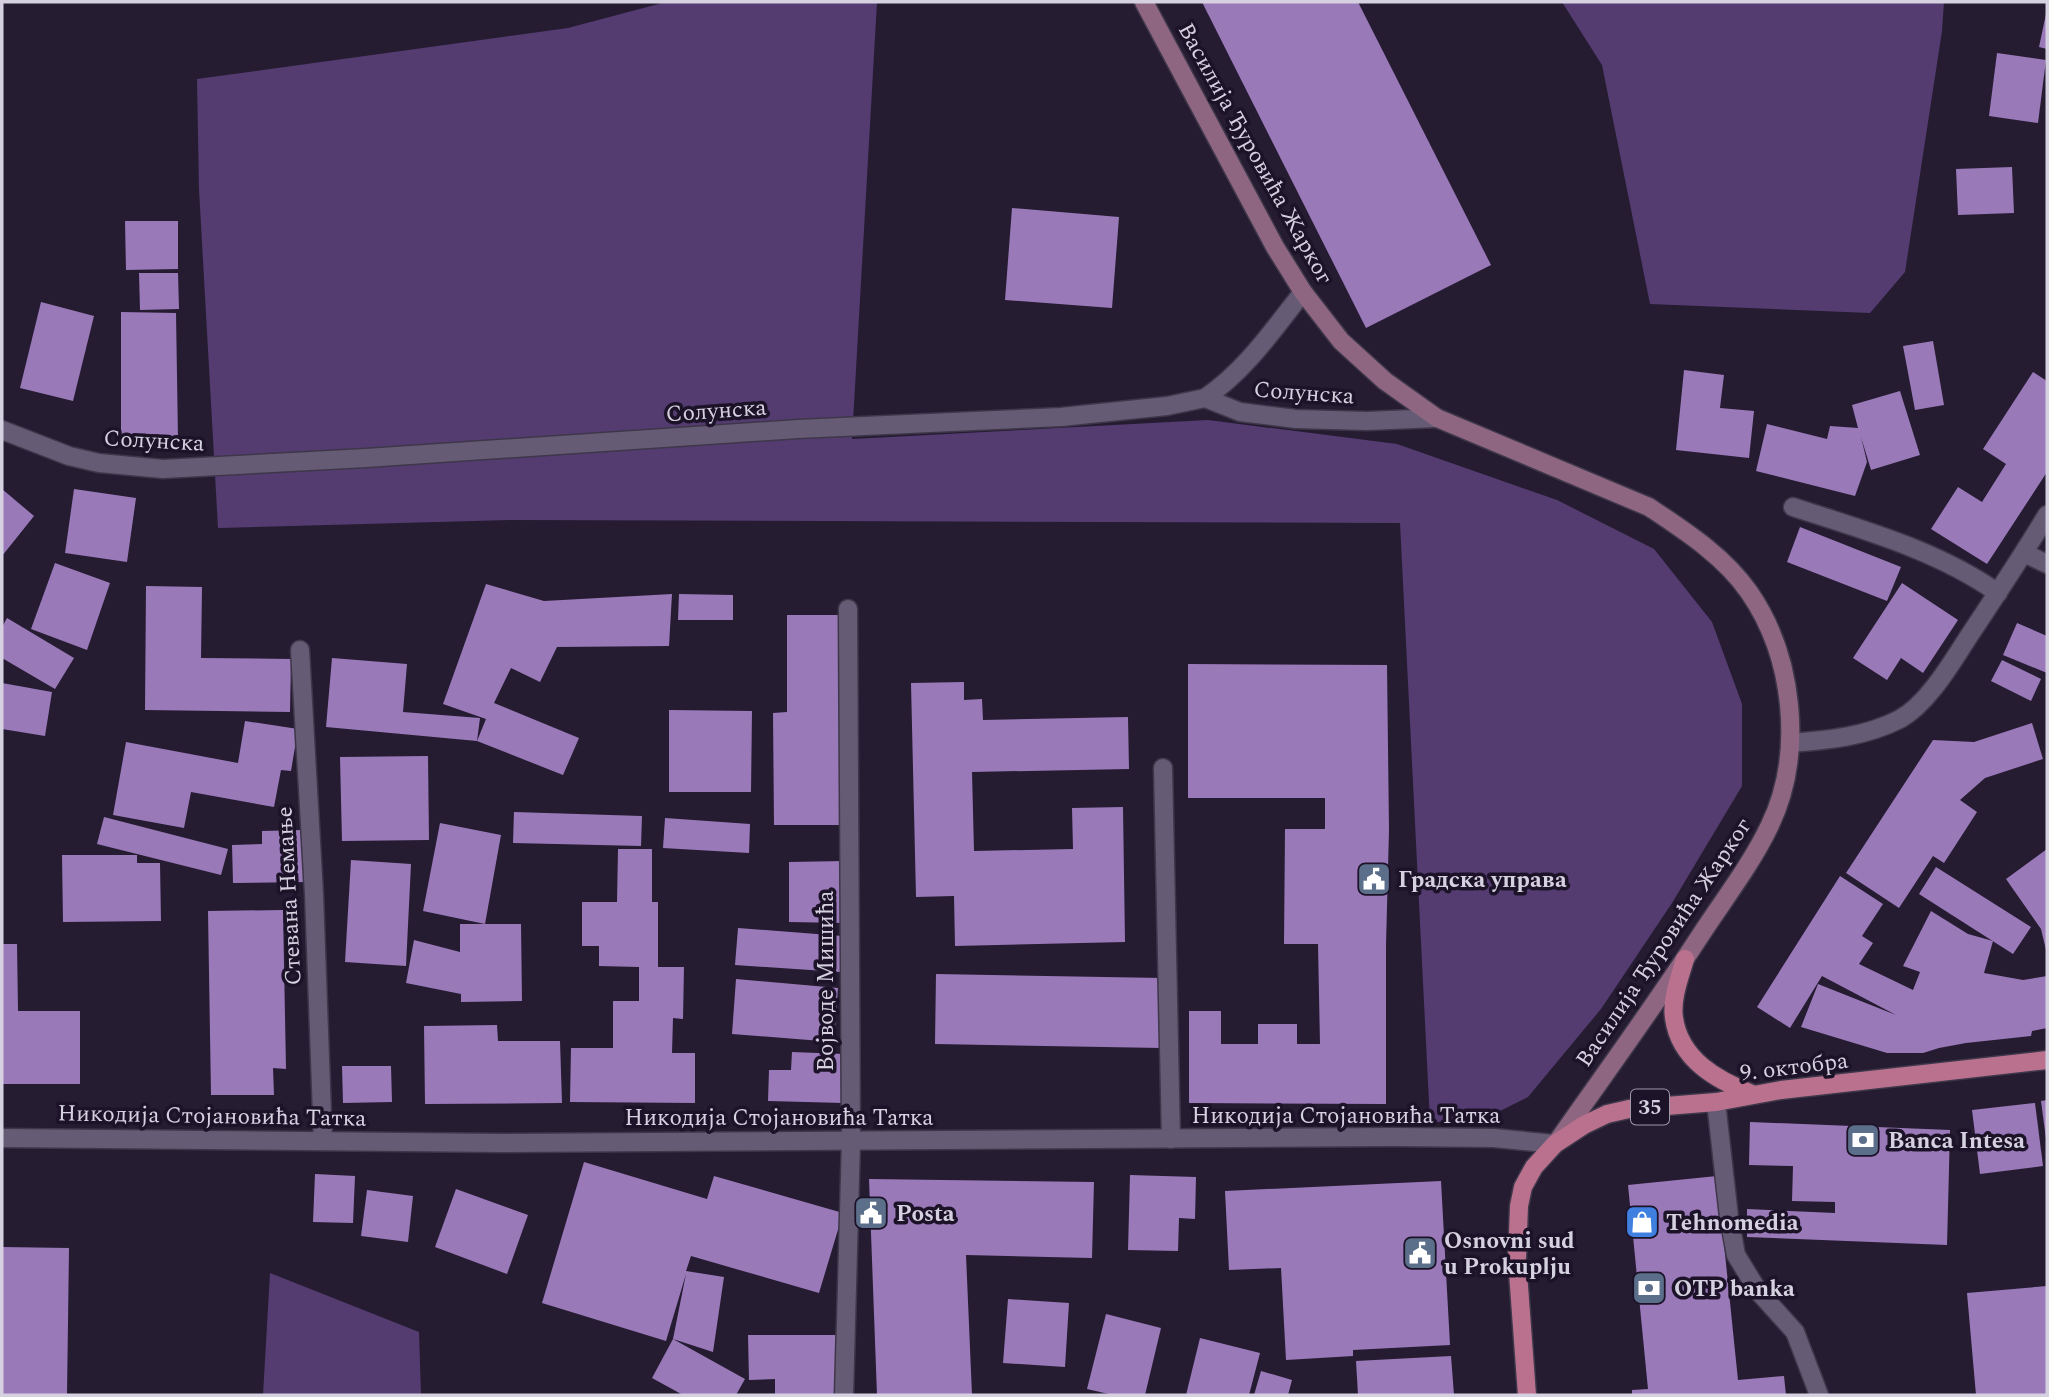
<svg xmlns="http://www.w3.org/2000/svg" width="2049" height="1397" font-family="Spectral,serif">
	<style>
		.green { fill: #543c71 }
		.building { fill: #9a79b9 }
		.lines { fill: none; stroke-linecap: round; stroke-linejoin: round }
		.service-casing { stroke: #3e3749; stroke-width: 21 }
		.minor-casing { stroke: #3e3749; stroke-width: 21 }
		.secondary-casing { stroke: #3e3749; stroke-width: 21 }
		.primary-casing { stroke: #3e3749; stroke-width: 21 }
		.service { stroke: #655b75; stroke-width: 18 }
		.minor { stroke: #655b75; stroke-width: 18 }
		.secondary { stroke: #8f6682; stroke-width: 18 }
		.primary { stroke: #ba718e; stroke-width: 18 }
		.labels { text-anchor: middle; stroke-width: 7; stroke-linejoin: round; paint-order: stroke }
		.shield { fill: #1c1328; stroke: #9e98a9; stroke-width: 2 }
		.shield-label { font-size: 21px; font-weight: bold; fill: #d6d1e0 }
		.street-label { font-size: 23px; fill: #d6d1e0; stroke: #1c1328 }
		.poi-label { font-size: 23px; font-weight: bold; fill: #d6d1e0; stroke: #1c1328; text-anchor: start }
	</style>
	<rect width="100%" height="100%" fill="#251c32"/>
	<g class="green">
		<polygon points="666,2 877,2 852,439 1208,420 1397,444 1557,500 1654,549 1712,622 1742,704 1742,786 1672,903 1601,1009 1528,1097 1480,1121 1430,1122 1400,523 512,520 218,528 199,189 197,79 568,28"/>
		<polygon points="1562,2 1944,2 1942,31 1905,272 1870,313 1650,304 1602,65"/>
		<polygon points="270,1273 419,1332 421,1395 263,1395"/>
	</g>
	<g class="building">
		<polygon points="1202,2 1358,2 1491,265 1366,328"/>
		<polygon points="2046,14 2047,14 2047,49 2039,47"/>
		<polygon points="1997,53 2046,60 2038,123 1989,116"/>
		<polygon points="2012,167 2014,213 1958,215 1956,169"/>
		<polygon points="1012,208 1119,217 1112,308 1005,300"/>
		<polygon points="125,221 178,221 178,269 126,270"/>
		<polygon points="139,273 178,273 179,309 140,310"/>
		<polygon points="41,302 94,316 73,401 20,388"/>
		<polygon points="121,312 176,313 178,440 121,440"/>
		<polygon points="1933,341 1944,405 1915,410 1903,346"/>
		<polygon points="1684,370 1724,375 1720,408 1754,411 1749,458 1676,450"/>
		<polygon points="2033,372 2047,381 2047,472 1987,564 1931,529 1958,487 1982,502 2006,464 1983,449"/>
		<polygon points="1900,391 1920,455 1871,470 1861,437 1867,462 1855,496 1756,471 1767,424 1827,439 1830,426 1858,428 1852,405"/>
		<polygon points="2,489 34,516 2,556"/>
		<polygon points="74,489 136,498 127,562 65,553"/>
		<polygon points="1800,527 1901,567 1887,601 1787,562"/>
		<polygon points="55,563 110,583 87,650 31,629"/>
		<polygon points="1902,583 1958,620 1923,673 1901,658 1887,680 1853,658"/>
		<polygon points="486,584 544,601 672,594 669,646 557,647 540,682 511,668 494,703 579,738 563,775 477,741 326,727 332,658 407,664 403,712 480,718 477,741 486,719 443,704"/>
		<polygon points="146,586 202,587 201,658 291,659 290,712 145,710"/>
		<polygon points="679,594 733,595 733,620 678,620"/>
		<polygon points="787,615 845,615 846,825 774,825 773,713 787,712"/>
		<polygon points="7,618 74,658 55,689 2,658 2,627"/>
		<polygon points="2017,623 2047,636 2047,673 2003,655"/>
		<polygon points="2002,660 2041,679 2031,701 1991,681"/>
		<polygon points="1188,664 1387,665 1389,830 1386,945 1386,1104 1189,1103 1189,1011 1221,1011 1221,1044 1258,1044 1258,1024 1297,1024 1297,1044 1320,1044 1318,944 1284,944 1285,829 1325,829 1325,798 1188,798"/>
		<polygon points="964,682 964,700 982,699 983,720 1128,717 1129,769 972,772 974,851 1073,849 1072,808 1123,807 1125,942 955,946 954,896 916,897 911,683"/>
		<polygon points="2,683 52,692 45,736 2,729"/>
		<polygon points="669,710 752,711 751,792 669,792"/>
		<polygon points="245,721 298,729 291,771 281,770 274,807 191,792 184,828 113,815 126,742 238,763"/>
		<polygon points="2032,723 2043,759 1985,778 1960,800 1977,812 1944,863 1933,856 1899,908 1846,873 1933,740 1974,742"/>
		<polygon points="428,756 429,840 342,841 340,757"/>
		<polygon points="514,812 642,816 641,846 513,843"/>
		<polygon points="104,817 228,849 221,875 97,844"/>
		<polygon points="665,818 750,824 749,853 663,848"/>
		<polygon points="440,823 501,835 485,924 521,924 522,1001 461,1002 461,994 406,983 414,940 460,952 460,924 485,924 423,911"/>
		<polygon points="303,830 305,882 233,883 232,845 262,844 262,831"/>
		<polygon points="618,849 652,849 652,902 658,902 658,967 684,967 683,1019 673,1018 672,1053 695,1053 695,1103 570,1102 571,1048 613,1048 613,1001 639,1001 639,967 599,966 599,946 582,946 582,902 617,902"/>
		<polygon points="2047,849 2047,950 2046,950 2041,929 2006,879"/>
		<polygon points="62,855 137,855 137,863 160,863 161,921 63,922"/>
		<polygon points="351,860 411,864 406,966 345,962"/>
		<polygon points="844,861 844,923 789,922 789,862"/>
		<polygon points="1936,867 2031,927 2013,954 1919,894"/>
		<polygon points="1840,876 1883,904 1862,936 1873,943 1859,964 1913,990 1920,972 1903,966 1931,911 1968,934 1993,941 1984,973 2023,980 2047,976 2047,1028 2032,1031 2031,1036 1966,1043 1939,1048 1923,1053 1887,1053 1801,1027 1818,984 1896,1015 1822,976 1790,1028 1757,1007"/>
		<polygon points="283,910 286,1069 273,1068 274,1095 211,1095 208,911"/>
		<polygon points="738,928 842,936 840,972 735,965"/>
		<polygon points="2,944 17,944 18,1011 80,1011 80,1084 2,1084"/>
		<polygon points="936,974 1163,978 1162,1048 935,1044"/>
		<polygon points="736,979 838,988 834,1042 732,1034"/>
		<polygon points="497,1025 498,1041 560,1041 562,1103 425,1104 424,1026"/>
		<polygon points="792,1052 844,1054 843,1103 768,1101 769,1070 791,1070"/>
		<polygon points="342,1066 391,1066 392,1102 343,1103"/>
		<polygon points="2047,1100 2047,1139 2046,1139 2041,1101"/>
		<polygon points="2035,1103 2043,1166 1980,1174 1972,1110"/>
		<polygon points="1750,1122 1950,1130 1947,1245 1747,1237 1747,1209 1835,1213 1835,1202 1792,1201 1793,1166 1749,1165"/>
		<polygon points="584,1162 707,1199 714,1176 843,1213 819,1293 691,1256 686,1271 724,1277 713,1352 673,1339 745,1379 736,1395 683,1395 652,1378 673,1339 686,1274 666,1341 542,1303"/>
		<polygon points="315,1174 355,1176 353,1223 313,1222"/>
		<polygon points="1130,1175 1196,1177 1195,1219 1179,1218 1178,1251 1128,1250"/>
		<polygon points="1717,1176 1738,1380 1784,1376 1786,1395 1632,1395 1632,1390 1648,1389 1628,1185"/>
		<polygon points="869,1179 1094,1182 1092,1258 966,1255 972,1395 877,1395"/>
		<polygon points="1441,1181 1450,1345 1353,1350 1353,1356 1286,1360 1281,1268 1229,1270 1225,1191"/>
		<polygon points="456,1189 528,1215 507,1274 435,1247"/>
		<polygon points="367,1190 413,1196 408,1242 361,1236"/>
		<polygon points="2,1247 69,1248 67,1395 2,1395"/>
		<polygon points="2047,1286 2047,1395 1976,1395 1967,1293"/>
		<polygon points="1008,1299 1069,1303 1065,1367 1003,1363"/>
		<polygon points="1106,1314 1161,1328 1145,1395 1113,1395 1087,1389"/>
		<polygon points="748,1335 836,1335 836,1395 775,1395 775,1379 749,1380"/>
		<polygon points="1200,1338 1260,1353 1249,1395 1186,1395"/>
		<polygon points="1451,1356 1454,1395 1358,1395 1356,1361"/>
		<polygon points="1261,1371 1292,1380 1288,1395 1254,1395"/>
	</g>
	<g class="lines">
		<g class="service-casing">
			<g id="service">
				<path d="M 1793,507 C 1863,530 1937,550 1998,593"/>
				<polyline points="300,650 314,894 323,1141"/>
				<polyline points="1163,768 1171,1139"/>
				<polyline points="1716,1102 1729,1217 1736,1255 1758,1291 1795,1332 1819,1395"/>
			</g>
		</g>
		<g class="minor-casing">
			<g id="minor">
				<path d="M 1205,398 C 1245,371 1273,330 1303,292"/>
				<polyline points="2,430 69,456 99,463 163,469 366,458 798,429 1061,417 1167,406 1205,398 1240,412 1296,419 1367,421 1437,418"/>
				<polyline points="2024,553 2047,564"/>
				<path d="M 1790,743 C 1828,740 1865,737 1900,719 C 1929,703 1953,660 1971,633 C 1997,594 2023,555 2047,515"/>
				<polyline points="2,1138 502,1143 1393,1137 1494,1138 1555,1144"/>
				<polyline points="844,1395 851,1141 848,609"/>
			</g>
		</g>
		<g class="secondary-casing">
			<path id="secondary" d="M 1144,2 L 1275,247 L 1303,292 L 1341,341 L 1385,381 L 1437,418 L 1649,507 C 1685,531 1724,556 1749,592 C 1794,657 1804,754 1770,825 C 1752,863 1725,898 1702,933 C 1656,1004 1606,1072 1557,1142"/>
		</g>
		<g class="primary-casing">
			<g id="primary">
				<path d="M 1685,959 C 1680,977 1671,999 1674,1018 C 1680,1060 1717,1080 1752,1094"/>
				<polyline points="1527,1395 1517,1259 1519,1206 1523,1187 1534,1167 1555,1144 1584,1125 1607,1114 1629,1109 1716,1102 1781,1090 2047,1060"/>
			</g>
		</g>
		<use href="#service" class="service"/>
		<use href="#minor" class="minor"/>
		<use href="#secondary" class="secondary"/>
		<use href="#primary" class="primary"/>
	</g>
	<defs>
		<g id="civic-square" transform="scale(1.75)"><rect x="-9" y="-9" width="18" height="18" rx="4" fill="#5c6f8a" stroke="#1c1328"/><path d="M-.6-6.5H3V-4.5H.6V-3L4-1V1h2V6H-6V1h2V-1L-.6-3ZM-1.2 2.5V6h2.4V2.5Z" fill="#fff"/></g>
		<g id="bank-square" transform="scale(1.75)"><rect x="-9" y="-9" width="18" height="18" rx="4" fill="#5c6f8a" stroke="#1c1328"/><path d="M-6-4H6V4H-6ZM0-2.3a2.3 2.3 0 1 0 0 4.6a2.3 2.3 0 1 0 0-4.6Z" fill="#fff"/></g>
		<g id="shop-square" transform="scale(1.75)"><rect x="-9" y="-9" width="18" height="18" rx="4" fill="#3f7fe0" stroke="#1c1328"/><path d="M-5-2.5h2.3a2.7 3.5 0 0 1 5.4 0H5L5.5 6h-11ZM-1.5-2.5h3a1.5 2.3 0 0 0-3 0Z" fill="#fff"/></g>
	</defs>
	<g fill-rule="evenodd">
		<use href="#civic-square" x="1374" y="879"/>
		<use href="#bank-square" x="1863" y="1140"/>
		<use href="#civic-square" x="871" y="1213"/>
		<use href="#shop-square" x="1642" y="1222"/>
		<use href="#civic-square" x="1420" y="1253"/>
		<use href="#bank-square" x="1649" y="1288"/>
	</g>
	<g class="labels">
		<rect class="shield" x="1631" y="1089.5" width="38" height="35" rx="5"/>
		<g class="shield-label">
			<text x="1650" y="1114">35</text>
		</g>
		<g class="street-label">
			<text transform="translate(1256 153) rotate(61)" y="8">Василија Ђуровића Жарког</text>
			<text transform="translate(1304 392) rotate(4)" y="8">Солунска</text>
			<text transform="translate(716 410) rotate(-4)" y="8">Солунска</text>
			<text transform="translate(154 440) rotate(3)" y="8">Солунска</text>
			<text transform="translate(288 896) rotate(-93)" y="8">Стевана Немање</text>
			<text transform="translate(1663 942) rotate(-56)" y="8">Василија Ђуровића Жарког</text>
			<text transform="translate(825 981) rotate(-90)" y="8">Војводе Мишића</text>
			<text transform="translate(1794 1066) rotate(-7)" y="8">9. октобра</text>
			<text transform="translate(212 1115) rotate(1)" y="8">Никодија Стојановића Татка</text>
			<text x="1346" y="1123">Никодија Стојановића Татка</text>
			<text x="779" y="1125">Никодија Стојановића Татка</text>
		</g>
		<g class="poi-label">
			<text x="1398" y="887">Градска управа</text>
			<text x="1888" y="1148">Banca Intesa</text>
			<text x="896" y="1221">Posta</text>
			<text x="1666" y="1230">Tehnomedia</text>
			<text x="1444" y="1248">Osnovni sud<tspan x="1444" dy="26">u Prokuplju</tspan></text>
			<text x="1674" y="1296">OTP banka</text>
		</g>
	</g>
	<rect width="2049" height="1397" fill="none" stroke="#d6d1e0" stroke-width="7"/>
</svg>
